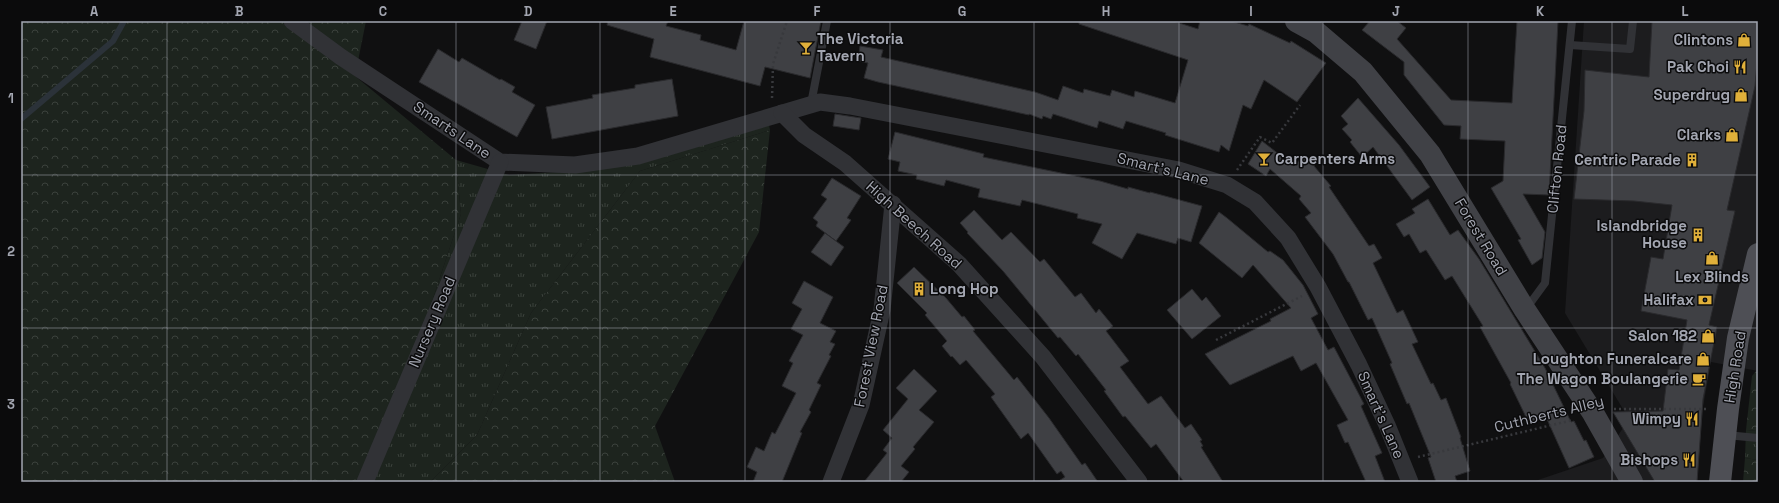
<svg xmlns="http://www.w3.org/2000/svg" width="1779" height="503" font-family="'Space Grotesk',sans-serif">
	<style>
		.built { fill: #1c1c1e }
		.grass { fill: url(#grass-tufts) }
		.forest { fill: url(#forest-crowns) }
		.lines { fill: none; stroke-linecap: round; stroke-linejoin: round }
		.stream { stroke: #2b3239; stroke-width: 6 }
		.building { fill: #3f4044; stroke: #2a2a2d }
		.path { stroke: #38393d; stroke-width: 2.5; stroke-dasharray: 2 3; stroke-linecap: butt }
		.lane { stroke: #313236; stroke-width: 8 }
		.street { stroke: #313236; stroke-width: 17 }
		.secondary { stroke: #404146; stroke-width: 22 }
		.primary { stroke: #4e4f55; stroke-width: 22 }
		.grid { fill: none; stroke: #a3a6b1; stroke-width: 1; stroke-opacity: 0.55 }
		.labels { text-anchor: middle; stroke-width: 3; stroke-linejoin: round; paint-order: stroke }
		.poi-label { font-size: 15px; font-weight: bold; fill: #a3a6b1; stroke: #0b0b0c; text-anchor: end }
		.street-label { font-size: 15px; fill: #a3a6b1; stroke: #0b0b0c }
		.neatline { fill: none; stroke: #a3a6b1; stroke-width: 1.5 }
		.grid-label { font-size: 13px; text-anchor: middle; font-weight: bold; fill: #a3a6b1 }
	</style>
	<defs>
		<pattern id="grass-tufts" width="24" height="20" patternUnits="userSpaceOnUse"><rect width="24" height="20" fill="#1d241e"/><path d="M3 7l-1-3M5 7V3M7 7l1-3M15 17l-1-3M17 17v-4M19 17l1-3" fill="none" stroke="#3b413c"/></pattern>
		<pattern id="forest-crowns" width="20" height="18" patternUnits="userSpaceOnUse"><rect width="20" height="18" fill="#1d241e"/><path d="M2 6a3 3 0 1 1 6 0M12 15a3 3 0 1 1 6 0" fill="none" stroke="#3b413c"/></pattern>
	</defs>
	<rect width="100%" height="100%" fill="#101011"/>
	<polygon class="built" points="1584,21 1758,21 1758,371 1711,362 1703,407 1697,482 1532,482 1603,458 1629,419 1565,313"/>
	<g class="grass">
		<polygon points="768,120 770,130 640,171 531,313 477,435 430,482 372,482 461,214 456,160 509,175 558,172"/>
		<polygon points="1746,430 1758,431 1758,460 1745,458"/>
	</g>
	<g class="forest">
		<polygon points="21,21 366,21 355,76 456,160 461,214 372,482 21,482"/>
		<polygon points="770,130 759,232 655,426 675,482 430,482 477,435 531,313 640,171"/>
		<polygon points="1757,370 1758,371 1758,431 1746,430 1752,376"/>
		<polygon points="1745,458 1758,460 1758,482 1743,482"/>
	</g>
	<g class="lines">
		<polyline class="stream" points="21,119 113,41 124,21"/>
	</g>
	<g class="building">
		<polygon points="522,21 547,21 536,49 514,40"/>
		<polygon points="608,21 668,21 666,26 701,35 700,40 736,50 744,21 821,21 810,78 765,67 760,86 650,57 654,39 607,25"/>
		<polygon points="1079,21 1173,21 1198,29 1200,21 1231,21 1248,26 1249,24 1290,43 1291,41 1326,63 1297,102 1264,80 1251,109 1243,105 1229,151 1221,145 1219,152 1165,135 1166,133 1126,121 1123,129 1099,121 1097,128 1053,114 1051,119 1043,116 1042,119 1029,114 1029,115 878,82 864,78 868,63 858,61 860,46 883,50 881,57 1035,92 1058,100 1063,86 1083,93 1084,89 1110,96 1112,90 1134,97 1135,91 1175,103 1188,60 1079,24"/>
		<polygon points="1370,21 1397,21 1406,28 1397,39 1451,100 1512,103 1517,21 1558,21 1549,195 1523,194 1545,232 1542,258 1532,265 1518,240 1521,239 1491,188 1503,181 1505,141 1460,139 1461,126 1444,125 1404,75 1404,62 1362,30"/>
		<polygon points="1652,21 1758,21 1758,50 1755,86 1727,210 1735,211 1709,325 1717,327 1703,399 1697,482 1655,482 1613,412 1663,411 1668,369 1679,370 1687,320 1641,311 1651,257 1663,259 1672,205 1634,201 1574,199 1584,111 1585,70 1649,77"/>
		<polygon points="438,49 459,62 462,58 500,80 501,79 515,87 512,92 535,105 517,137 419,82"/>
		<polygon points="672,79 678,116 552,139 546,107 593,98 592,95 635,88 635,85"/>
		<polygon points="1358,98 1399,145 1430,187 1412,200 1373,147 1362,157 1350,142 1352,140 1342,129 1348,124 1341,116"/>
		<polygon points="835,114 861,118 859,130 833,126"/>
		<polygon points="895,132 984,154 983,157 1100,181 1128,189 1128,187 1150,193 1150,192 1202,206 1191,242 1178,238 1176,244 1137,233 1122,259 1092,243 1102,224 1077,218 1078,214 1022,200 1020,206 978,197 980,189 946,180 944,186 916,179 917,175 898,171 900,162 888,159"/>
		<polygon points="1262,141 1294,166 1304,155 1315,165 1314,166 1331,186 1329,187 1369,246 1374,244 1382,258 1373,263 1397,313 1403,310 1418,342 1412,344 1431,384 1433,383 1441,400 1446,398 1461,437 1460,438 1470,471 1455,476 1457,482 1436,482 1428,458 1431,457 1409,403 1407,404 1390,364 1392,363 1372,318 1368,320 1349,282 1348,282 1333,254 1305,217 1311,213 1299,199 1301,196 1270,169 1266,176 1248,164"/>
		<polygon points="832,178 861,196 847,218 851,220 836,241 816,226 818,222 813,218 827,199 821,195"/>
		<polygon points="1428,199 1450,235 1458,230 1479,259 1545,368 1571,422 1574,421 1584,441 1586,440 1594,457 1569,468 1546,417 1531,424 1527,416 1526,417 1510,384 1511,383 1480,327 1483,326 1452,276 1445,280 1426,250 1420,253 1409,234 1404,237 1396,224 1415,213 1412,209"/>
		<polygon points="974,210 1002,240 1011,232 1040,262 1044,259 1075,297 1081,293 1096,313 1099,309 1113,326 1106,331 1129,361 1120,367 1148,404 1161,396 1185,428 1191,424 1202,440 1200,441 1203,446 1201,447 1223,482 1184,482 1156,444 1151,448 1125,416 1123,417 1104,391 1106,390 1078,354 1076,356 1060,337 1058,338 1003,271 967,233 968,232 960,223"/>
		<polygon points="1219,212 1227,218 1268,252 1270,251 1283,260 1303,285 1318,314 1311,318 1328,350 1334,347 1364,404 1361,406 1382,453 1375,456 1385,482 1366,482 1348,442 1345,443 1337,425 1348,420 1316,363 1301,371 1293,356 1230,385 1205,354 1271,321 1270,319 1291,308 1253,265 1242,278 1199,243"/>
		<polygon points="825,233 844,247 831,266 811,252"/>
		<polygon points="914,267 946,298 962,317 964,316 975,330 973,331 1014,380 1017,377 1049,418 1082,465 1085,463 1098,482 1057,482 1065,477 1061,471 1057,474 1028,433 1021,439 991,397 995,394 966,360 960,365 952,356 951,357 942,346 947,341 925,315 927,313 897,283"/>
		<polygon points="804,281 833,297 820,323 836,331 830,342 835,344 829,355 831,356 817,383 821,385 809,410 811,412 800,432 802,433 782,482 753,482 757,472 747,467 756,447 764,451 772,432 775,434 796,393 782,386 793,363 789,361 803,335 791,329 802,309 792,303"/>
		<polygon points="1192,289 1202,301 1206,297 1221,316 1192,339 1167,310"/>
		<polygon points="914,369 937,391 919,410 934,422 913,447 915,449 901,466 909,472 901,482 864,482 887,453 883,450 892,438 883,430 908,399 896,388"/>
	</g>
	<g class="lines">
		<g class="path">
			<polyline points="772,98 773,64 787,21"/>
			<polyline points="1237,170 1260,137 1272,143 1300,105"/>
			<polyline points="1216,340 1302,296"/>
			<polyline points="1614,409 1707,409"/>
			<polyline points="1418,457 1573,420"/>
		</g>
		<g class="lane">
			<polyline points="1570,45 1630,49 1633,21"/>
			<polyline points="811,104 827,21"/>
			<polyline points="1526,309 1545,283 1572,21"/>
			<polyline points="1726,435 1758,438"/>
		</g>
		<g class="street">
			<polyline points="292,21 341,57 500,162 575,165 638,156 820,102 850,106 1179,170 1227,185 1255,202 1288,238 1318,287 1359,365 1387,425 1410,482"/>
			<polyline points="782,113 804,135 845,163 959,264 1043,357 1139,482"/>
			<polyline points="365,482 500,162"/>
			<polyline points="831,482 861,405 869,369 882,310 893,204"/>
		</g>
		<polyline class="secondary" points="1296,21 1316,32 1363,72 1430,154 1525,310 1593,413 1632,482"/>
		<polyline class="primary" points="1720,482 1728,409 1738,338 1758,254"/>
	</g>
	<path class="grid" d="M 167,21 L 167,482M 311,21 L 311,482M 456,21 L 456,482M 600,21 L 600,482M 745,21 L 745,482M 890,21 L 890,482M 1034,21 L 1034,482M 1179,21 L 1179,482M 1323,21 L 1323,482M 1468,21 L 1468,482M 1612,21 L 1612,482M 21,175 L 1758,175M 21,328 L 1758,328"/>
	<defs>
		<g id="shop-bare" transform="scale(1.08)"><path d="M-5-2.5h2.3a2.7 3.5 0 0 1 5.4 0H5L5.5 6h-11ZM-1.5-2.5h3a1.5 2.3 0 0 0-3 0Z" fill="#e0b03a" stroke="#0b0b0c" stroke-width="2.5" paint-order="stroke"/></g>
		<g id="bar-bare" transform="scale(1.08)"><path d="M-6-5H6L.8 .8V4.5H3.5V6h-7V4.5H-.8V.8Z" fill="#e0b03a" stroke="#0b0b0c" stroke-width="2.5" paint-order="stroke"/></g>
		<g id="restaurant-bare" transform="scale(1.08)"><path d="M-5-6h1v4h1v-4h1v4h1v-4h1v5L-1.5 .5V6h-2V.5L-5-1ZM5-6V6H3V1.5H1.5Q1.5-4 5-6Z" fill="#e0b03a" stroke="#0b0b0c" stroke-width="2.5" paint-order="stroke"/></g>
		<g id="building-bare" transform="scale(1.08)"><path d="M-4-6H4V6H1V3H-1V6H-4ZM-2.5-4.3h1.7v1.8h-1.7ZM.8-4.3h1.7v1.8H.8ZM-2.5-1h1.7V.8h-1.7ZM.8-1h1.7V.8H.8Z" fill="#e0b03a" stroke="#0b0b0c" stroke-width="2.5" paint-order="stroke"/></g>
		<g id="bank-bare" transform="scale(1.08)"><path d="M-6-4H6V4H-6ZM0-2.3a2.3 2.3 0 1 0 0 4.6a2.3 2.3 0 1 0 0-4.6Z" fill="#e0b03a" stroke="#0b0b0c" stroke-width="2.5" paint-order="stroke"/></g>
		<g id="cafe-bare" transform="scale(1.08)"><path d="M-5.5-4.5H6V0H3Q3 3.5 0 3.5H-2.5Q-5.5 3.5-5.5 0ZM3-3.2v2h1.7v-2ZM-6 4.5H4V6H-6Z" fill="#e0b03a" stroke="#0b0b0c" stroke-width="2.5" paint-order="stroke"/></g>
	</defs>
	<g fill-rule="evenodd">
		<use href="#shop-bare" x="1744" y="40"/>
		<use href="#bar-bare" x="806" y="48"/>
		<use href="#restaurant-bare" x="1740" y="67"/>
		<use href="#shop-bare" x="1741" y="95"/>
		<use href="#shop-bare" x="1732" y="135"/>
		<use href="#bar-bare" x="1264" y="159"/>
		<use href="#building-bare" x="1692" y="160"/>
		<use href="#building-bare" x="1698" y="235"/>
		<use href="#shop-bare" x="1712" y="258"/>
		<use href="#building-bare" x="919" y="289"/>
		<use href="#bank-bare" x="1705" y="300"/>
		<use href="#shop-bare" x="1708" y="336"/>
		<use href="#shop-bare" x="1703" y="359"/>
		<use href="#cafe-bare" x="1699" y="379"/>
		<use href="#restaurant-bare" x="1692" y="419"/>
		<use href="#restaurant-bare" x="1689" y="460"/>
	</g>
	<g class="labels">
		<g class="poi-label">
			<text x="817" y="44" text-anchor="start">The Victoria<tspan x="817" dy="17">Tavern</tspan></text>
			<text x="1733" y="45">Clintons</text>
			<text x="1729" y="72">Pak Choi</text>
			<text x="1730" y="100">Superdrug</text>
			<text x="1721" y="140">Clarks</text>
			<text x="1275" y="164" text-anchor="start">Carpenters Arms</text>
			<text x="1681" y="165">Centric Parade</text>
			<text x="1687" y="231">Islandbridge<tspan x="1687" dy="17">House</tspan></text>
			<text x="1712" y="282" text-anchor="middle">Lex Blinds</text>
			<text x="930" y="294" text-anchor="start">Long Hop</text>
			<text x="1694" y="305">Halifax</text>
			<text x="1697" y="341">Salon 182</text>
			<text x="1692" y="364">Loughton Funeralcare</text>
			<text x="1688" y="384">The Wagon Boulangerie</text>
			<text x="1681" y="424">Wimpy</text>
			<text x="1678" y="465">Bishops</text>
		</g>
		<g class="street-label">
			<text transform="translate(452 130) rotate(34)" y="5">Smarts Lane</text>
			<text transform="translate(1163 169) rotate(14)" y="5">Smart's Lane</text>
			<text transform="translate(1557 169) rotate(-84)" y="5">Clifton Road</text>
			<text transform="translate(914 225) rotate(42)" y="5">High Beech Road</text>
			<text transform="translate(1481 237) rotate(59)" y="5">Forest Road</text>
			<text transform="translate(432 322) rotate(-67)" y="5">Nursery Road</text>
			<text transform="translate(871 346) rotate(-79)" y="5">Forest View Road</text>
			<text transform="translate(1735 367) rotate(-81)" y="5">High Road</text>
			<text transform="translate(1549 414) rotate(-14)" y="5">Cuthberts Alley</text>
			<text transform="translate(1381 415) rotate(66)" y="5">Smart's Lane</text>
		</g>
	</g>
	<rect width="1779" height="503" fill="none" stroke="#0b0b0c" stroke-width="44"/>
	<rect x="22" y="22" width="1735" height="459" class="neatline"/>
	<g class="grid-label">
		<text x="94" y="16">A</text>
		<text x="239" y="16">B</text>
		<text x="383" y="16">C</text>
		<text x="528" y="16">D</text>
		<text x="673" y="16">E</text>
		<text x="817" y="16">F</text>
		<text x="962" y="16">G</text>
		<text x="1106" y="16">H</text>
		<text x="1251" y="16">I</text>
		<text x="1396" y="16">J</text>
		<text x="1540" y="16">K</text>
		<text x="1685" y="16">L</text>
		<text x="11" y="103">1</text>
		<text x="11" y="256">2</text>
		<text x="11" y="409">3</text>
	</g>
</svg>
